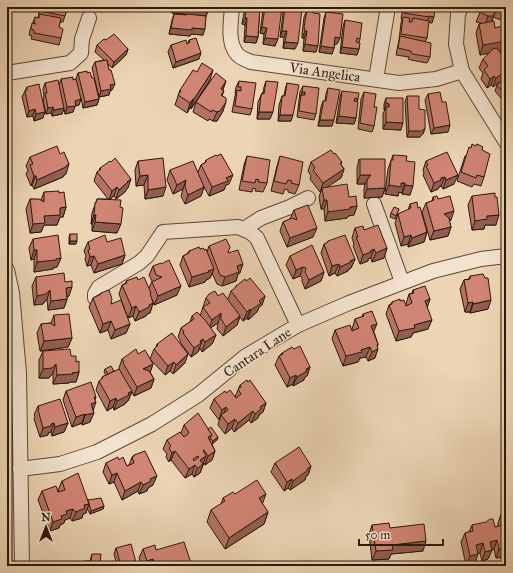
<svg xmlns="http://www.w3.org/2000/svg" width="513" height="573" font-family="'IM FELL Great Primer',serif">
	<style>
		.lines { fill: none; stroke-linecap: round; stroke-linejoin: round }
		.minor-casing { stroke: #5b4835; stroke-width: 16 }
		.minor { stroke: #f3e3ce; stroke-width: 14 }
		.wall { fill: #b47265; stroke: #2b190b }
		.shaded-wall { fill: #925d52; stroke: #2b190b }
		.building { fill: #d18575; stroke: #2b190b; fill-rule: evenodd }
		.labels { text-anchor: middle; stroke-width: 3; stroke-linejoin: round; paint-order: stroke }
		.street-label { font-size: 14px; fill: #2b190b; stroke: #f3e3ce }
	</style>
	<rect width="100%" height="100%" fill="#ecd4b4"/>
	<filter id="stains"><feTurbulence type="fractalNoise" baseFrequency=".005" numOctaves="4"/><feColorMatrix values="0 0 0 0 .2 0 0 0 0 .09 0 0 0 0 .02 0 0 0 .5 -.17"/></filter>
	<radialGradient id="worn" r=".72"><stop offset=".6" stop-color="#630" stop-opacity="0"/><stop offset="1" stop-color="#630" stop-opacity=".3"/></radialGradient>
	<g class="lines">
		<g class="minor-casing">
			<g id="minor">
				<path d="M 232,7 C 231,22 227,42 237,54 C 240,58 247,60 251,62 L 399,83 L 436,79 L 462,71"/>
				<polyline points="461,7 458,14 456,44 462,71 506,142"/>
				<polyline points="7,73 70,63 81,53 82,39 89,18"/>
				<polyline points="376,79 388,7"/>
				<polyline points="374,204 402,282"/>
				<polyline points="244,229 261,218 290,207 308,198"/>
				<polyline points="7,270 12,293 19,373 22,566"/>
				<polyline points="95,298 95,294 99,287 139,263 147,256 163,232 238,227 250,232 257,238 298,325"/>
				<polyline points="20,469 60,464 97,452 152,424 198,395 246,356 298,325 349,303 433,271 481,259 506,256"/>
			</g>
		</g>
		<use href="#minor" class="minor"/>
	</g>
	<g class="wall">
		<polygon points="40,7 67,7 67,9 63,22 60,22 59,27 61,38 59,45 31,39 32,36 29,35 30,30 35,17 38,18"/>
		<polygon points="172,7 210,7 206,16 203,35 191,34 190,36 169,34 172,20 174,14 186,15 186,14 172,13"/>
		<polygon points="245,7 260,7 258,37 256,43 244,42 245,25 242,24"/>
		<polygon points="264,7 282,7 275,46 263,44 264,34 260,33 263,9"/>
		<polygon points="285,7 295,49 283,48 284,37 280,37 283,13"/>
		<polygon points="403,7 435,7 432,23 428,22 427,38 425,42 430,57 427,63 411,60 408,59 409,57 396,55 399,40 401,23 402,19 401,19"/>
		<polygon points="479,7 506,7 506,22 493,17 492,21 495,28 501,27 502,23 506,23 506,43 503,50 499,51 502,55 506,52 493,87 491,85 487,88 481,79 483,73 479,68 483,59 489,53 480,55 476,33 479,24 481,23 476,22 480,12 477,11"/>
		<polygon points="307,10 316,52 303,51 304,38 302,38 302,34 304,17"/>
		<polygon points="326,12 340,38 337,44 335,44 334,48 332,54 319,52 324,18"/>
		<polygon points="345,20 360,39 359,43 359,49 357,55 340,53 343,26"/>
		<polygon points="106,40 128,49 126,55 112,68 108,64 112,90 110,91 109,95 99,97 92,68 95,62 104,60 95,52 97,45"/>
		<polygon points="189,40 199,59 173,68 168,52 171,45 187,44 188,43"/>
		<polygon points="78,73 87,73 92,78 99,99 97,105 83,108 81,98 79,105 75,106 73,112 65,114 64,109 62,114 52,116 51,113 46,114 43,100 44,96 43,89 45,83 59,85 61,79 73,80 76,79"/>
		<polygon points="506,78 506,100 504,102 495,91 497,85"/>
		<polygon points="210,80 191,109 190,108 187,113 175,105 180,90"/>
		<polygon points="239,81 252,109 250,115 232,112 235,96 236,93 235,93 236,87"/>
		<polygon points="266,81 270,119 257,119 258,102 262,93 263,93 264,87"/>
		<polygon points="287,83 291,121 278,121 279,105 282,96 284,96 285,90"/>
		<polygon points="303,86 316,114 314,120 297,117 300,92"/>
		<polygon points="27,87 43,118 34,121 33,116 27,117 22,97"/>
		<polygon points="328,88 332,126 318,126 321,107 323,101 325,101 326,94"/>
		<polygon points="222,90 224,91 222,96 223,111 217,121 213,121 209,119 208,121 193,112 196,102"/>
		<polygon points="342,91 358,99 357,102 356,118 354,124 336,123 340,97"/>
		<polygon points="364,92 374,107 374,126 372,132 358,129 361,99"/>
		<polygon points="428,94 442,102 448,132 431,134 425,100"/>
		<polygon points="407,96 419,109 425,128 423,134 420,137 407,137 405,102"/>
		<polygon points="386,98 401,130 383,129 383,113 385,110 384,110 384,104"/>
		<polygon points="482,150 484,177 481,186 474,184 472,187 457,181 465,156"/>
		<polygon points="334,154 342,162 341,164 344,169 341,178 326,187 349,197 357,206 354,215 348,216 347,218 325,221 324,209 321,209 319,197 321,191 320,192 310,179 311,176 308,171 311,162"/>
		<polygon points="393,155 410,195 402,194 402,193 399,192 398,196 385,194 388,169"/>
		<polygon points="247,156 267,183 263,192 255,191 256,189 253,188 252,192 239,190 244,165"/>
		<polygon points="280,156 299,185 295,194 288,192 288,190 285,189 283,194 271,191 277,166"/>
		<polygon points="30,157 66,174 64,175 63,177 34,189 32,185 31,186 26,174 28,170 26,166"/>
		<polygon points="359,159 385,188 382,197 364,198 364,189 365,184 357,184 357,168"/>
		<polygon points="206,160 229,184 226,185 224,190 209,196 204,187 201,196 185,204 181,196 183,189 173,194 167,180 170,170 198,172 201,165 205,163"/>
		<polygon points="138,161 163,196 145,199 144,185 136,186 135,170"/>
		<polygon points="426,161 454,184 443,189 441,186 439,187 438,189 431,192 423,175 424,173 423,170"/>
		<polygon points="100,168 128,188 126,190 125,192 116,199 114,196 110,199 117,233 92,231 92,224 91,224 92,213 97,199 108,199 94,181 97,172 99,171"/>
		<polygon points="44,192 59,193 66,207 63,217 60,217 57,225 44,225 41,232 30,233 26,209 30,199 41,200"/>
		<polygon points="472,196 496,225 485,225 484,229 472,230 468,205"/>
		<polygon points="433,197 438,199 451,220 449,221 451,227 448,236 430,240 422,212 426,203 432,201"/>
		<polygon points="410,204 418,208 427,232 424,242 408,247 408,244 401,246 395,223 398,214 408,210"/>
		<polygon points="399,209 395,219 390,217 391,213"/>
		<polygon points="294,210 313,237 287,247 280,231 283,222 290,219"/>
		<polygon points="355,228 364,230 387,248 384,258 372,262 371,258 368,259 368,261 360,264 353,246 354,244 352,238"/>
		<polygon points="70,234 76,244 69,244 69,237"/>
		<polygon points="33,239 61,258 57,267 53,268 53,269 34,272 34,259 31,260 29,248"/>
		<polygon points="328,241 355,259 351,268 348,270 348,271 337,276 335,273 329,276 321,253 324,244 327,243"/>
		<polygon points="88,242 107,242 125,255 122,264 94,273 91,265 87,266 85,259 86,256 84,251"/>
		<polygon points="209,246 228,253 240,273 238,274 236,281 222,286 217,284 212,273 210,278 206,280 205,282 189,287 180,265 183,256 187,254 189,251 200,249 207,252"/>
		<polygon points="290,256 324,272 321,281 305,289 302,281 302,278 300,276 293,279 286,265"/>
		<polygon points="153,266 177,295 154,305 152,299 153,303 150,313 147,314 146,316 135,321 133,316 128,318 119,294 122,285 126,283 126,281 138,280 149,288 152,281 149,275"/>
		<polygon points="470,276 488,309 470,313 470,312 465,312 460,289 464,280 469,279"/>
		<polygon points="36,277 65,282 69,296 67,297 67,299 64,308 48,310 47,299 43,304 34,305 32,286"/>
		<polygon points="236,286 265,296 262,305 259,307 257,312 248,320 247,318 243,321 240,317 237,325 223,336 217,329 218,323 210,328 216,335 212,344 202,352 200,348 198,352 191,357 180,342 180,340 178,337 181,328 190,322 192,316 200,316 206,298 218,296 228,299 231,291 235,289"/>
		<polygon points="413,290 430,299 427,307 428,329 413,333 411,337 396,341 386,314 389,305 391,304 392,302 400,301 406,306 406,304 409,294 412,293"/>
		<polygon points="101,293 111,304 130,324 126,333 111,339 108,330 100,333 89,307 93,298 100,294"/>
		<polygon points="363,314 374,332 378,344 375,358 368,361 366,357 360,358 358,362 343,366 332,339 335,330 353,331 352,329 355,319 362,317"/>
		<polygon points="54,315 72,338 68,347 40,351 37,333 41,324 51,323"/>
		<polygon points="157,344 185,363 173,374 170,371 165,375 150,359 154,349 156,347"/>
		<polygon points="294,349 310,367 307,376 304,378 304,380 293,386 293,384 287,387 275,365 279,356 282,353"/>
		<polygon points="43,351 71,356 76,362 79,372 76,382 70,382 69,383 53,384 53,373 49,378 39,378 39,360"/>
		<polygon points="138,354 153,364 150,372 154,379 151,388 134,396 132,392 128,401 126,402 125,404 114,410 113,407 107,411 96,390 99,381 102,379 102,377 106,375 104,372 105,369 114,371 120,371 119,368 122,359"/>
		<polygon points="240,385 266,403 263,412 259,415 258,418 251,423 249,420 234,432 232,428 225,434 218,425 220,418 219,420 210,408 214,399 226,393 235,397"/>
		<polygon points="66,391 95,399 90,422 82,425 82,423 72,427 63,400"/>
		<polygon points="38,406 68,423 64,432 52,436 51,432 48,433 48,435 40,437 34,419 35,416 34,415"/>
		<polygon points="184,425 208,429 218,437 217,440 212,444 215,451 212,460 205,465 204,463 200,473 194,477 192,474 185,478 171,460 169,462 166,457 167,454 163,449 167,440 181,433"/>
		<polygon points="134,455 153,485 148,488 147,491 139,494 138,491 122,500 114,482 109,484 103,472 106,463 119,460 127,466 129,465 132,457"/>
		<polygon points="275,463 311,466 308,475 306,476 305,480 290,490 288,488 284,491 271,472"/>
		<polygon points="62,481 88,500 104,506 103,509 90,514 87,508 86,513 83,514 82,518 72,521 70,518 65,520 64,523 60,525 59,528 50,531 38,500 42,491 59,492 58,490"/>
		<polygon points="235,494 262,504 268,512 264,524 225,549 207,522 211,510 221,504 223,498"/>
		<polygon points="506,513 506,552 504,557 496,558 494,549 492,550 488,559 482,561 480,553 478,553 475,563 466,565 461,542 465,533 469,532 472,525 495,527 498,526 498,523 501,514"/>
		<polygon points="372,525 390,528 423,551 391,554 389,559 372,560 369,534"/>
		<polygon points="116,548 137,566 117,566 114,554"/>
		<polygon points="143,549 156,550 192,566 142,566 139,558"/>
		<polygon points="92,554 100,566 90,561"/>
	</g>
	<g class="shaded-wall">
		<polygon points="174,7 210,7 206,16 172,13"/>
		<polygon points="497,8 490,25 485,25 488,16"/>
		<polygon points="429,16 434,17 432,23 427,22"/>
		<polygon points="245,18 247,18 245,25 242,24"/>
		<polygon points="262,27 267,28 264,34 260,33"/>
		<polygon points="171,28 192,28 205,29 203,35 191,34 190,36 169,34"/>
		<polygon points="282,31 287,31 284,37 280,37"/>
		<polygon points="305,31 307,31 304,38 302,38"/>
		<polygon points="506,34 506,43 503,50 480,55 483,45"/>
		<polygon points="246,36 258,37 256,43 244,42"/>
		<polygon points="335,37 340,38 337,44 333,44"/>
		<polygon points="265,38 278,39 275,46 263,44"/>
		<polygon points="285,42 298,43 295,49 283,48"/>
		<polygon points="305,44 318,46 316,52 303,51"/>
		<polygon points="321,46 334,48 332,54 319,52"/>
		<polygon points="342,47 359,49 357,55 340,53"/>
		<polygon points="128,49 126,55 112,68 114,62"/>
		<polygon points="201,53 199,59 173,68 176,62"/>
		<polygon points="213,70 210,80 191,109 194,99"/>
		<polygon points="506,71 506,77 493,87 496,78"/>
		<polygon points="494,76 491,85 487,88 490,79"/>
		<polygon points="226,81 223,90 217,98 221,89"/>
		<polygon points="115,84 112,90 110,91 109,95 99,97 101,91 110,85"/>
		<polygon points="302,92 305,92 303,98 301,95 300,98"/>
		<polygon points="355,98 358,99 356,105 352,104"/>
		<polygon points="81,99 79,105 75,106 73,112 65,114 67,107 75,101"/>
		<polygon points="99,99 97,105 83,108 85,102"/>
		<polygon points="193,99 190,108 187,113 190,103"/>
		<polygon points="226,102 223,111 217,121 213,121 217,112"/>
		<polygon points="386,103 389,104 387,110 386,107 385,110 384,110"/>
		<polygon points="53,107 51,113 46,114 48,108"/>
		<polygon points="64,108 62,114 52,116 54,110"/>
		<polygon points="35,109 33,116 27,117 29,111"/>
		<polygon points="45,112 43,118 34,121 36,114"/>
		<polygon points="259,112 273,112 270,119 257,119"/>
		<polygon points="280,115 293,115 291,121 278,121"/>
		<polygon points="339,116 356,118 354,124 336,123"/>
		<polygon points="320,120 334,120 332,126 318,126"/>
		<polygon points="386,122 403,123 401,130 383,129"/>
		<polygon points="450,125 448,132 431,134 434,128"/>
		<polygon points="425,128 423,134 420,137 407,137 409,131"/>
		<polygon points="69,164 66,174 64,175 63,177 34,189 37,180"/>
		<polygon points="344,169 341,178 323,190 322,188 321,191 320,192 323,183"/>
		<polygon points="148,175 144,185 136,186 140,176"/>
		<polygon points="233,175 229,184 226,185 224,190 209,196 212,187 226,178"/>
		<polygon points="360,175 371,175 367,180 365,184 357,184"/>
		<polygon points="458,175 454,184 443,189 446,180"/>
		<polygon points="34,176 36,176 32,185 31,186"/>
		<polygon points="445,177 441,186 439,187 438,189 431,192 434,183 441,178"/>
		<polygon points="131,179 128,188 126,190 125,192 116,199 119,190"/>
		<polygon points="186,180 183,189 173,194 177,185"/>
		<polygon points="401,183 405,183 402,193 399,192 398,196 385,194 389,185"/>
		<polygon points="405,185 413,186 410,195 402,194"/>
		<polygon points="117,187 114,196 109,200 112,191"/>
		<polygon points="166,187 163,196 145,199 148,190"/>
		<polygon points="204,187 201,196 185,204 188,195"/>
		<polygon points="385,188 382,197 364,198 367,189"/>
		<polygon points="324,200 327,200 324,209 321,209"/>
		<polygon points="357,206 354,215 348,216 347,218 325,221 328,212"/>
		<polygon points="66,207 63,217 60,217 57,225 44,225 41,232 30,233 33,224 44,216 60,208"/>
		<polygon points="454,211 451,220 440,223 444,214"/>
		<polygon points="94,215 96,215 92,224 91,224"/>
		<polygon points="499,215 496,225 485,225 484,229 472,230 475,221 487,216"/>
		<polygon points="95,222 121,224 117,233 92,231"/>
		<polygon points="451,227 448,236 430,240 434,231"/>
		<polygon points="317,228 313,237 287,247 290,238"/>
		<polygon points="427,232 424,242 408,247 412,238"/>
		<polygon points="411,235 408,244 401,246 404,237"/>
		<polygon points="70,241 77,241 76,244 69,244"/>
		<polygon points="387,248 384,258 372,262 376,253"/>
		<polygon points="374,249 371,258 368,259 368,261 360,264 363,255 370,251"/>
		<polygon points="34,250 37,250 34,259 31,260"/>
		<polygon points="125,255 122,264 94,273 98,264"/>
		<polygon points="94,256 91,265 87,266 90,257"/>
		<polygon points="61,258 57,267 53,268 53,269 34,272 37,262"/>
		<polygon points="355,259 351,268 348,270 348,271 337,276 340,267"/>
		<polygon points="243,264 240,273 238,274 236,281 222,286 225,277 237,266"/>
		<polygon points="339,264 335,273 329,276 332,266"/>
		<polygon points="303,267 300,276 293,279 296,270"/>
		<polygon points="214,269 210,278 206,280 205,282 189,287 192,277"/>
		<polygon points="324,272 321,281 305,289 309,280"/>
		<polygon points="181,286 177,295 154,305 158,296"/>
		<polygon points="72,287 69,296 62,297 66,288"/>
		<polygon points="50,290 47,299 43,304 34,305 37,296"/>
		<polygon points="265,296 262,305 259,307 257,312 248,320 251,310 259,301"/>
		<polygon points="67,299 64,308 48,310 51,301"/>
		<polygon points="430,299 427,308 425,301"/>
		<polygon points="491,300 488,309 470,313 473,304"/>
		<polygon points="473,302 470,312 465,312 468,303"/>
		<polygon points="153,303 150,313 147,314 146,316 135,321 139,312 149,305"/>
		<polygon points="136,306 133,316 128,318 132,308"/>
		<polygon points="250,309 247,318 243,321 247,312"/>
		<polygon points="221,313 218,323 209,329 212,320"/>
		<polygon points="240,316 237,325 223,336 226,327"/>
		<polygon points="432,320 428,329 413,333 411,337 396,341 399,331 414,325"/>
		<polygon points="111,321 108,330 100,333 103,324"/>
		<polygon points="130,324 126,333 111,339 115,330"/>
		<polygon points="377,324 373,333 371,326"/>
		<polygon points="216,335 212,344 202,352 205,342"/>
		<polygon points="72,338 68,347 40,351 44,341"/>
		<polygon points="203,339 198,352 191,357 194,348 200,341"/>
		<polygon points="378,344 376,350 378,349 375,358 368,361 372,352 377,345"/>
		<polygon points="370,347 366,357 360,358 358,362 343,366 346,356 361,350"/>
		<polygon points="188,354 185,363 173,374 176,365"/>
		<polygon points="174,362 170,371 165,375 168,366"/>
		<polygon points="56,364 53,373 49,378 39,378 43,369"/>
		<polygon points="153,364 150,373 143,369"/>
		<polygon points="310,367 307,376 304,378 304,380 293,386 297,377"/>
		<polygon points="79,372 76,382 70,382 69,383 53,384 57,375"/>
		<polygon points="296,375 293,384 287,387 290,378"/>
		<polygon points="154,379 151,388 134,396 137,387"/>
		<polygon points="132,391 128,401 126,402 125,404 114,410 117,401"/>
		<polygon points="94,397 96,397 94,403 96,402 93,411 91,404"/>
		<polygon points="116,398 113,407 107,411 110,401"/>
		<polygon points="266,403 263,412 259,415 258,418 251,423 255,414 260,407"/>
		<polygon points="226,407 223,417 221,415 220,418 219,420 222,410"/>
		<polygon points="253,411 249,420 234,432 238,423"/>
		<polygon points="94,413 90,422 82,425 85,415"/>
		<polygon points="85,414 82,423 72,427 76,417"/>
		<polygon points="235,419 232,428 225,434 228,424"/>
		<polygon points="54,423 51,432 48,433 48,435 40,437 43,428 51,424"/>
		<polygon points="68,423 64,432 52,436 55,427"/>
		<polygon points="212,435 208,444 208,437"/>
		<polygon points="218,437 217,440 212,444 213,441"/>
		<polygon points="175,451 171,460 169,462 172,453"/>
		<polygon points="215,451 212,460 205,465 208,456"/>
		<polygon points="206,456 200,473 194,477 200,460"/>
		<polygon points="195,465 192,474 185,478 189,469"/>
		<polygon points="311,466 308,475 306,476 305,480 290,490 293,481 307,469"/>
		<polygon points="117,473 114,482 109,484 112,475"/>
		<polygon points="157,476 153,485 148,488 147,491 139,494 143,485 150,479"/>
		<polygon points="292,479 288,488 284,491 287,482"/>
		<polygon points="141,482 138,491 122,500 125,491"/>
		<polygon points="266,494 262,505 259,498"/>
		<polygon points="89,504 86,513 83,514 82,518 72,521 76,512 84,505"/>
		<polygon points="104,506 103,509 90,514 91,511"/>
		<polygon points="73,509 70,518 65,520 64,523 60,525 59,528 50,531 53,522 61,516 66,511"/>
		<polygon points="268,512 264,524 225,549 229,538"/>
		<polygon points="497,540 494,549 487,551 490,542"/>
		<polygon points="426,541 423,551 391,554 389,559 372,560 376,551 392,545"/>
		<polygon points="483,543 480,553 473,554 476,545"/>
		<polygon points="506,545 506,552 504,557 496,558 499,549"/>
		<polygon points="492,550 488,559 482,561 485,552"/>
		<polygon points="478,554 475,563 466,565 470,556"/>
		<polygon points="153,559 150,566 145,566 147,561"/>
	</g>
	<g class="building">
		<polygon points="41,7 67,7 67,9 65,16 40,11"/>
		<polygon points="246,7 260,7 258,37 246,36 247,18 245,18"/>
		<polygon points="265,7 282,7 278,39 265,38 267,28 262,27"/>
		<polygon points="285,7 302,9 298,43 285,42 287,31 282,31"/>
		<polygon points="404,7 435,7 434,17 429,16 429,17 404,13"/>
		<polygon points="482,7 506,7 506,12 497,8 493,16 488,16 480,12"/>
		<polygon points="307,10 312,11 313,13 320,14 318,46 305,44 307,31 305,31 304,27"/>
		<polygon points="326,12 343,14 340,38 335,37 334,48 321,46"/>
		<polygon points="39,14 61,18 59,27 63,29 61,38 34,33 34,30 31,29 32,23 36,24 34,23 35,17 39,18"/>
		<polygon points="174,14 187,15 187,14 206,16 205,29 192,28 192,30 171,28"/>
		<polygon points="403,17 410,18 409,22 412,22 413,18 429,21 427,38 401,34"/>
		<polygon points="345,20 362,23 360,39 357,38 356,42 360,43 359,49 342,47"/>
		<polygon points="494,21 495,28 502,26 502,23 506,23 506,34 505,35 506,41 483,45 479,24"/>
		<polygon points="114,34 128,49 114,62 97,45 104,39 106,40"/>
		<polygon points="400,36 431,43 430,57 413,54 411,53 411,51 398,48"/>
		<polygon points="196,38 201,53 176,62 171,45 186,40 187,44 190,42 189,40"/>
		<polygon points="497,48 502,55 506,52 506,71 496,78 494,76 490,79 484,70 488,66 483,59 493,49"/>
		<polygon points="107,60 109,70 111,70 115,84 110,85 111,89 101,91 95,62"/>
		<polygon points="202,63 213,70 194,99 193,99 190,103 178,95 181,91 180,90 193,70 197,72"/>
		<polygon points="87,71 87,73 90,72 92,78 94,78 99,99 85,102 78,73"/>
		<polygon points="216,73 226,81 221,89 224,91 221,95 226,98 226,102 220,111 217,112 212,110 211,112 196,102"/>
		<polygon points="73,77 73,80 76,79 81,99 75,101 76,106 67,107 61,79"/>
		<polygon points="506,78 506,96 497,85"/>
		<polygon points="58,80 64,108 54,110 53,107 48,108 45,93 47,93 45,83"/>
		<polygon points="239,81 256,83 252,109 235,106 237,90 241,91 241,87 238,87"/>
		<polygon points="266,81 278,82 273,112 259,112 261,96 262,93 264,94"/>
		<polygon points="287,83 299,85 293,115 280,115 282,98 282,96 285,96"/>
		<polygon points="39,84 45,112 36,114 35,109 29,111 25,91 27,90 27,87"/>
		<polygon points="303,86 319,88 316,114 299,111 301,95 305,95 305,92 302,92"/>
		<polygon points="328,88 340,90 334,120 320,120 323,104 323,101 326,101"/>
		<polygon points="342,91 359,93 358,99 355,98 354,101 358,102 356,118 339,116"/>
		<polygon points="364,92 376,94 374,107 377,107 374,126 360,123"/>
		<polygon points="440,92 442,102 446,102 450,125 434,128 428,94"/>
		<polygon points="407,96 419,96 419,109 425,110 425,128 422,131 409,131"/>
		<polygon points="386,98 403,98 403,123 386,122 386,107 389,107 389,104 386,103"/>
		<polygon points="472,144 476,146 477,144 483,147 482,150 490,154 484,177 477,175 476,178 461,172 469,147 471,148"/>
		<polygon points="57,146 60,154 64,152 69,164 66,166 66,167 37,180 36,176 34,176 30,165 33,164 30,157"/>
		<polygon points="331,150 334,154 335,153 342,162 340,163 344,169 323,183 313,170 315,168 311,162"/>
		<polygon points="447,152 458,175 446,180 445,177 441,178 441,180 434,183 426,166 428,165 426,161"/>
		<polygon points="221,154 233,175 226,178 228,181 212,187 201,165 206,162 206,160 216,155 217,156"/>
		<polygon points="393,155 407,156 406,161 415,162 413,186 405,185 405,183 401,183 401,187 389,185 391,160 393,160"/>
		<polygon points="247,156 270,160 267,183 258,182 259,180 256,179 255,183 242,181"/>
		<polygon points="280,156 303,162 299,185 291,183 292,181 288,180 286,184 274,181"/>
		<polygon points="115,158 131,179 127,182 128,182 119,190 117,187 112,191 97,172 101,169 100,168 110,161 111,162"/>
		<polygon points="163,158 166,187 148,190 148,175 140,176 138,161"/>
		<polygon points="360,159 385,159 385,188 367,189 367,180 371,175 360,175"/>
		<polygon points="193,161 204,187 188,195 185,187 186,180 177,185 170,170"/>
		<polygon points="347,184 349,197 356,196 357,206 350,207 350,209 328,212 327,200 324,200 322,188"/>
		<polygon points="59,191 59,193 64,192 66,207 60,208 60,215 44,216 45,223 33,224 30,199 39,199 44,202 44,192"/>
		<polygon points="495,193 495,197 497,197 499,215 487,216 487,219 475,221 472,196"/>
		<polygon points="437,196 438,199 450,196 454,211 444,214 449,218 451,227 434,231 426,203 434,200 433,197"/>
		<polygon points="97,199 121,200 120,207 123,208 121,224 95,222 96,215 94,215 95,203 96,203"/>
		<polygon points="417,202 418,208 420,207 427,232 412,238 411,235 404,237 398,214 411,208 410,204"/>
		<polygon points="308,205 317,228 290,238 283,222 292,218 297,220 294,210"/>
		<polygon points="394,207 399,209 396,216 391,213"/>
		<polygon points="378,225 387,248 376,253 374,249 370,251 371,252 363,255 356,237 358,237 355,228 363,226 364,230"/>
		<rect x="70" y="234" width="7" height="7"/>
		<polygon points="58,235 61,258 56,259 56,260 37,262 37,250 34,250 33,239"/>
		<polygon points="105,235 107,242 121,238 125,255 98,264 94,256 90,257 88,250 90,249 88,242"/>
		<polygon points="345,235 355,259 350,261 351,262 340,267 339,264 332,266 324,244 328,242 328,241"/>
		<polygon points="226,239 230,247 228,253 238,250 243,264 237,266 239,272 225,277 220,275 209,246"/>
		<polygon points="312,245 324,272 309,280 305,272 306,268 303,267 296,270 290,256"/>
		<polygon points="199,247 200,249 203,248 204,250 206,249 214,269 208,271 209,272 192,277 183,256 189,253 189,251"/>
		<polygon points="169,260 181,286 158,296 152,282 162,277 156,275 153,266 161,263 161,264"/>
		<polygon points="64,273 65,282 72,281 72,287 66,288 67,299 51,301 50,290 46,294 37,296 36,277"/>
		<polygon points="483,274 485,278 488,278 491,300 473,304 473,302 468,303 464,280 470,279 470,276"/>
		<polygon points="137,277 138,280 144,277 151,293 150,293 153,303 149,305 149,307 139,312 136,306 132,308 122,285 127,283 126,281"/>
		<polygon points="250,278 265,296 259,301 261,303 251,310 250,309 247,312 231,291 236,287 236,286 245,279 246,281"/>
		<polygon points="425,286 430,299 425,301 432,320 414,325 415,328 399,331 389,305 392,304 392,302 400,299 400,301 404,300 406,306 412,303 409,294 414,293 413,290"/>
		<polygon points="109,290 112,299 111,304 121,300 130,324 115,330 111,321 103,324 93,298 101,294 101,293"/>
		<polygon points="215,291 218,296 223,293 240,316 226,327 221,319 221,313 212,320 203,307 210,303 206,298 209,294"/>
		<polygon points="372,311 377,324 371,326 378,344 377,345 378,349 372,352 370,347 361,350 362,352 346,356 335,330 350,325 352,331 359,328 355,319 364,316 363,314"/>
		<polygon points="197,312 205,320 216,335 205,342 203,339 200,341 201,343 194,348 183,333 184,332 181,328 194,319 192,316"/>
		<polygon points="69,314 72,338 44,341 41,324 50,323 55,326 54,315"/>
		<polygon points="172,333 188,354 176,365 174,362 168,366 154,349 158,345 157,344"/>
		<polygon points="300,346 310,367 306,369 307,371 297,377 296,375 290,378 279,356 283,354 282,353 292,347 294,349"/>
		<polygon points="70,349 71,356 76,356 76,362 79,361 79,372 72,373 73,374 57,375 56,364 52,368 43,369 43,351"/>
		<polygon points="136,349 138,354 145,350 153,364 143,369 149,371 154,379 137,387 123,363 124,362 122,359"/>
		<polygon points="111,366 114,371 108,374 105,369"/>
		<polygon points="119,369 132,391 128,393 129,395 117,401 116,398 110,401 99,381 103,378 102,377"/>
		<polygon points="247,380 248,382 250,380 266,403 260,407 261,409 255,414 253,411 238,423 235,419 228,424 221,415 228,410 226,407 222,410 214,399 225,391 226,393 230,390 236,398 241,394 238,389 241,387 240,385"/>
		<polygon points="91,382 96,397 94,397 96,402 91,404 94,413 85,415 85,414 76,417 66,391"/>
		<polygon points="60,399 68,423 55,427 54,423 51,424 51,426 43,428 38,410 39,409 38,406"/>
		<path d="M 198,413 L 212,435 L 208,437 L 215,451 L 208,456 L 204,450 L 203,450 L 206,456 L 200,460 L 203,464 L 198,468 L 195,465 L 189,469 L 175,451 L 172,453 L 169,448 L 171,446 L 167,440 L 180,432 L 184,437 L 189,433 L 184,425 ZM 198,456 L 199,457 L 194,461 L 193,459 Z"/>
		<polygon points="211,427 218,437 213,441 210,438 212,435 208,429"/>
		<polygon points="299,447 311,466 307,469 308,470 293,481 292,479 287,482 275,463"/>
		<polygon points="145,451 157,476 150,479 151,481 143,485 141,482 125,491 117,473 112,475 106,463 118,457 119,460 123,457 127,466 134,463 132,457 134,456 134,455"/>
		<polygon points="78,473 89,504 84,505 85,508 76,512 73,509 66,511 67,514 61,516 62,519 53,522 42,491 56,486 58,492 65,490 62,481"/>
		<polygon points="257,480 266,494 259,498 268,512 229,538 211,510 225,501 223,498 233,492 235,494"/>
		<polygon points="101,498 104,506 91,511 88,500"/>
		<polygon points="506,513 506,548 499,549 497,540 490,542 492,550 485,552 483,543 476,545 478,554 470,556 465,533 473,531 472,525 486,522 490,519 493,519 495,527 503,525 501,514"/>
		<polygon points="389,523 390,528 424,524 426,541 392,545 393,550 376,551 372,525"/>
		<polygon points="184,542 192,566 169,566 168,565 165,566 155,566 153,559 147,561 143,549 155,545 156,550"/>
		<polygon points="131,544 137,566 121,566 116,548"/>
		<polygon points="92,554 101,554 100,566 83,566 83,561 91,561"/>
		<rect x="46" y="564" width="22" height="2"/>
	</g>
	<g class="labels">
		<g class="street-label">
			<text transform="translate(325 72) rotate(8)" y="5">Via Angelica</text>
			<text transform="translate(257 352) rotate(-34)" y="5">Cantara Lane</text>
		</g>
	</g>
	<rect width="513" height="573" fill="none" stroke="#ecd4b4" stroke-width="24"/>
	<rect x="8" y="8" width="497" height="557" fill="none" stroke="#2b190b" stroke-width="2"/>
	<rect x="12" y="12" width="489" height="549" fill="none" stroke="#2b190b"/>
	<g transform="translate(46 527)" stroke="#f3e3ce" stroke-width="3" paint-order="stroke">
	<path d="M0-3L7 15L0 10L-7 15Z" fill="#2b190b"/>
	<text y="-6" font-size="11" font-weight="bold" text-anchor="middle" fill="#2b190b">N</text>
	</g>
	<path d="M359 539v6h84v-6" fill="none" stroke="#2b190b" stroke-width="2"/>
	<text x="365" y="539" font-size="12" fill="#2b190b" stroke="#f3e3ce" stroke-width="3" paint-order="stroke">50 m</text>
	<rect width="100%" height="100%" filter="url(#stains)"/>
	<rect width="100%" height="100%" fill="url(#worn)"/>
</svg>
